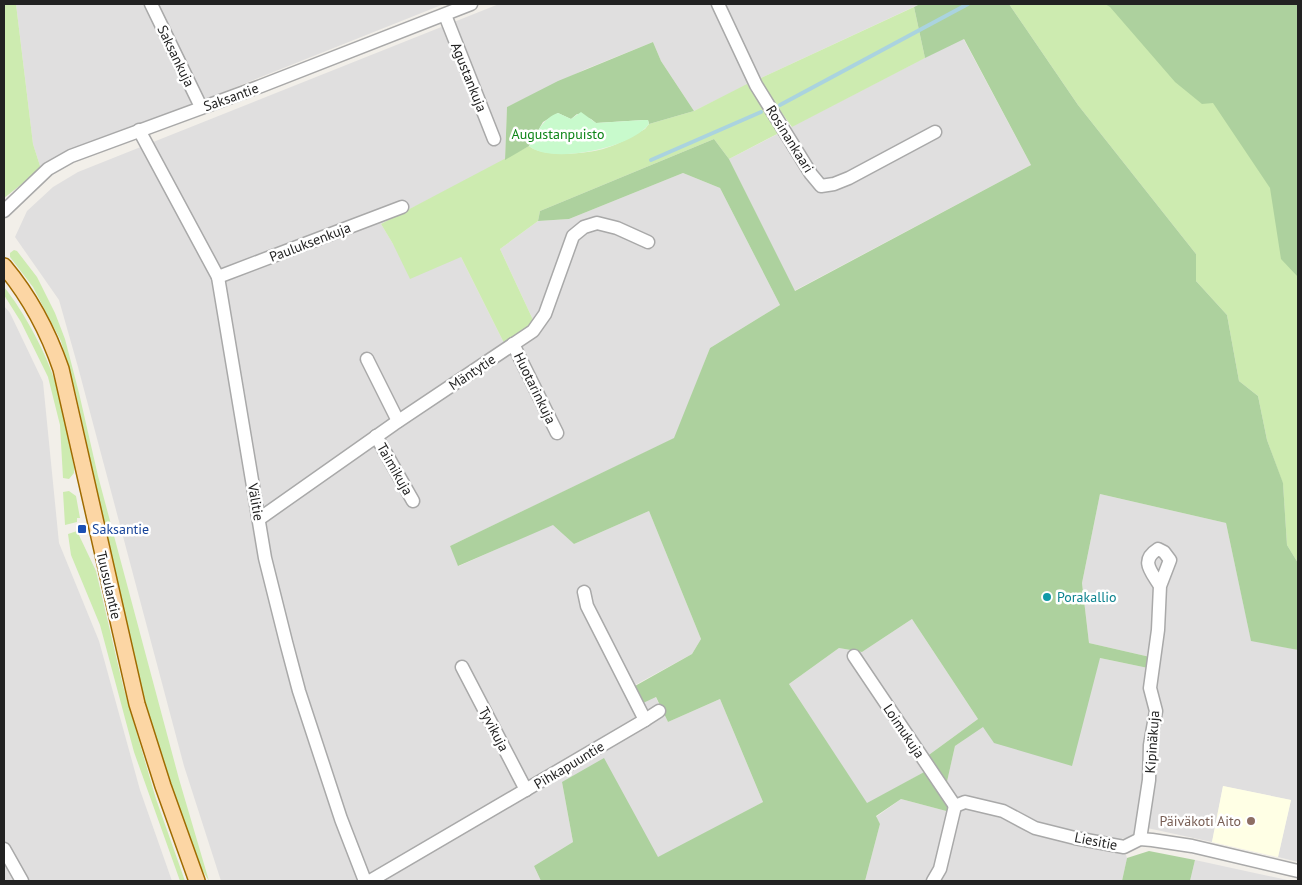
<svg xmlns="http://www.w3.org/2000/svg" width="1302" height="885" font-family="'PT Sans',sans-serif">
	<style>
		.residential { fill: #e0dfdf }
		.education { fill: #ffffe5 }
		.grass { fill: #cdebb0 }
		.forest { fill: #add19e }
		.park { fill: #c8facc }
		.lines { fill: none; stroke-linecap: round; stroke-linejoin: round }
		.stream { stroke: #aad3df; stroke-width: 4 }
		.minor-casing { stroke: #a9a9a9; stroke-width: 15 }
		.major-casing { stroke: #a06b00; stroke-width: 18 }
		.minor { stroke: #fff; stroke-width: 12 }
		.major { stroke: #fcd6a4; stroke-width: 15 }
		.transit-dot { fill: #1a4fb4; stroke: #fff; stroke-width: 2 }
		.culture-dot { fill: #0f9aa8; stroke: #fff; stroke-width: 2 }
		.education-dot { fill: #8d6e63; stroke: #fff; stroke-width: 2 }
		.labels { text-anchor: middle; stroke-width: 5; stroke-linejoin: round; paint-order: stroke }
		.street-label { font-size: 14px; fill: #222; stroke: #fff }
		.park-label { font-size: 14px; fill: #0c8416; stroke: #fff }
		.transit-label { font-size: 14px; fill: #164399; stroke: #fff; text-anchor: start }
		.culture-label { font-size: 14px; fill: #0d838f; stroke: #fff; text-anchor: start }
		.education-label { font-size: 14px; fill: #785e54; stroke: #fff; text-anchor: end }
	</style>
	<rect width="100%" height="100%" fill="#f2efe9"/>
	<g class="residential">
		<polygon points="16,4 444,4 183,108 41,169 33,144"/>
		<polygon points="499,4 920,4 761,78 694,111 661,61 653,42 586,69 507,107 505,160 381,224 393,244 461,257 504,343 534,322 500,249 538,221 569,219 683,173 720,188 780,305 710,348 675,438 450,546 459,566 553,524 574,544 649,511 701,639 692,654 635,685 655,696 668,722 720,699 763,802 658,858 562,782 573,842 534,866 541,881 221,881 184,766 78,367 59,300 15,237 27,211 53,187 78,172"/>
		<polygon points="963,38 1031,165 794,291 729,159"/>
		<polygon points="4,306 10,313 43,382 59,543 99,641 140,790 172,881 4,881"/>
		<polygon points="1100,494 1226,523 1251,640 1298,650 1298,862 1278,857 1291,800 1223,786 1212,842 1138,826 1137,836 1121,839 1127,858 1122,881 865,881 880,824 876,817 901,799 950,812 926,771 867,804 789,684 839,648 862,652 912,619 978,719 926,757 946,785 955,746 983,726 1100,658 1148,668 1150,657 1089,643 1082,583"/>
		<polygon points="1195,860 1292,881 1190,881"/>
	</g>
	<polygon class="education" points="1223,786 1291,800 1278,857 1212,842"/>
	<g class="grass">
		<polygon points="4,4 16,4 33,144 41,169 4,198"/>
		<polygon points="1009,4 1298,4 1298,563 1287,545 1283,484 1267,440 1258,396 1239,381 1227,315 1196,281 1196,254 1078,105"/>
		<polygon points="914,7 925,58 792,127 763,87 761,78"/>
		<path d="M 747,84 L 779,133 L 729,159 L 714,139 L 540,211 L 538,221 L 500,249 L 534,322 L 504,343 L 461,257 L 410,279 L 393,244 L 381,224 L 529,146 C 543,158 589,154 606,148 C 620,144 633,135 645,129 L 649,124 L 694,111 Z"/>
		<polygon points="14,250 17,251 37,277 55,313 65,339 79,393 98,476 179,779 209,881 195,858 169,787 139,682 76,394 61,341 33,287 10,257 10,253"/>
		<path d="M 4,287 C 23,310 48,356 56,385 C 63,412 68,440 74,467 L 74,473 L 69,479 L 63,478 L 60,425 L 48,377 L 21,322 L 4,295 Z"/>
		<polygon points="69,491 76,496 80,518 77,518 77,522 65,525 63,492"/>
		<polygon points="77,531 96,571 123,686 156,799 185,881 180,881 134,752 100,625 71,555 68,534"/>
	</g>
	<g class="forest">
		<polygon points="920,4 1009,4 1078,105 1196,254 1196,281 1227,315 1239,381 1258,396 1267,440 1283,483 1287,545 1298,563 1298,650 1251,641 1226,523 1100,494 1082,583 1089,643 1150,657 1148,668 1100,658 1072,766 994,743 983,727 955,746 946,786 926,757 978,719 912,619 862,652 839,648 789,684 867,803 926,771 952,806 950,812 901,799 876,816 880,824 865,881 541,881 534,866 573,842 562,782 604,758 658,857 763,802 720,699 668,722 656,697 643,703 635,686 692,654 701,639 649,511 574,544 553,525 458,566 450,546 674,438 710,348 780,305 720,188 683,173 569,219 538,221 540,211 714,139 729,159 795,291 1031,165 964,39 925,58 914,7"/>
		<polygon points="1105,4 1298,4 1298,277 1281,259 1270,188 1213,103 1202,104 1175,82 1110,7"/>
		<polygon points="653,42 661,61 694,111 649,124 648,120 644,120 596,123 591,119 577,114 571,119 558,113 543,122 529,146 505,160 507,107 558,81"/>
		<polygon points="1149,851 1195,860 1190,881 1122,881 1127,858"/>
	</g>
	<path class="park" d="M 581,112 L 596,123 L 644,120 L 648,120 L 649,124 C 632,148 551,165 529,146 C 537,133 543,118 558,113 L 571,119 Z"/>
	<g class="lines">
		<g class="stream">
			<polyline points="780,105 968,4"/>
			<polyline points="651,160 761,112"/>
		</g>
		<g class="minor-casing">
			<g id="minor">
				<polyline points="151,4 201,107"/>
				<polyline points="718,4 756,85 811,174 821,186 834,184 849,178 935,132"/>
				<polyline points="445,15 494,139"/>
				<polyline points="139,130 218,277 265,558 286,642 299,691 341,819 365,881"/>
				<polyline points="4,211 48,169 71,156 261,86 471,4"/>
				<polyline points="218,277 402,207"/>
				<polyline points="513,344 557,433"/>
				<polyline points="367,359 398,421"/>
				<polyline points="376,436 413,501"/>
				<polyline points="259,519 394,424 533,331 545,314 573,236 584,227 597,223 617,228 648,242"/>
				<polyline points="854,656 955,806"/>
				<polyline points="462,667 526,790"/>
				<polyline points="645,720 659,711"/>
				<polyline points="955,806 965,802 1003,811 1035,828 1075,838 1124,847 1140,839 1152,840 1192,846 1298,871"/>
				<path d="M 1140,839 L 1149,780 L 1150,745 L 1156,711 L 1150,688 L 1158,630 L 1160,586 L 1170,560 L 1164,552 L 1158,549 C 1139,561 1152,572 1160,586"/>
				<polyline points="4,849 22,881"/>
				<polyline points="370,881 645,720 587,606 584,592"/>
				<polyline points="933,881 940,869 955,806"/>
			</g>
		</g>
		<g class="major-casing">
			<path id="major" d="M 4,266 C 30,297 48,331 61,369 L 137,704 L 163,786 L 197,881"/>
		</g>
		<use href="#minor" class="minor"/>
		<use href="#major" class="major"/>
	</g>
	<rect class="transit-dot" x="77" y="524" width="10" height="10" rx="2.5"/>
	<circle class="culture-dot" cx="1047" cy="597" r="5"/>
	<circle class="education-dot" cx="1251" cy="821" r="5"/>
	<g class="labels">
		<g class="street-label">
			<text transform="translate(176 56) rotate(64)" y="5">Saksankuja</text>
			<text transform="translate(469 77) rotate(68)" y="5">Agustankuja</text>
			<text transform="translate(231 97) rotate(-20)" y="5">Saksantie</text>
			<text transform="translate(790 139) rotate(58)" y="5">Rosinankaari</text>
			<text transform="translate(310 242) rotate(-21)" y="5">Pauluksenkuja</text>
			<text transform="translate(472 372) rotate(-34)" y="5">Mäntytie</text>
			<text transform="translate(535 388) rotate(64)" y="5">Huotarinkuja</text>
			<text transform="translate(395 469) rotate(60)" y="5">Taimikuja</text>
			<text transform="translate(256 502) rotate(80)" y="5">Välitie</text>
			<text transform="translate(109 585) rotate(77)" y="5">Tuusulantie</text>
			<text transform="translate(494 729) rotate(62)" y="5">Tyvikuja</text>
			<text transform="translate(904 731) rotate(56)" y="5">Loimukuja</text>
			<text transform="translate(1152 742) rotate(-86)" y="5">Kipinäkuja</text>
			<text transform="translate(569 765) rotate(-31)" y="5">Pihkapuuntie</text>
			<text transform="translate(1096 841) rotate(11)" y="5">Liesitie</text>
		</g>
		<g class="park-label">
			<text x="558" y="139">Augustanpuisto</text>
		</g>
		<g class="transit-label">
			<text x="92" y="534">Saksantie</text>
		</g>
		<g class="culture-label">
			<text x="1057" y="602">Porakallio</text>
		</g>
		<g class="education-label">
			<text x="1241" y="826">Päiväkoti Aito</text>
		</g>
	</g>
	<rect width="1302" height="885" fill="none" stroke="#222222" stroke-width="10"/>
</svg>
